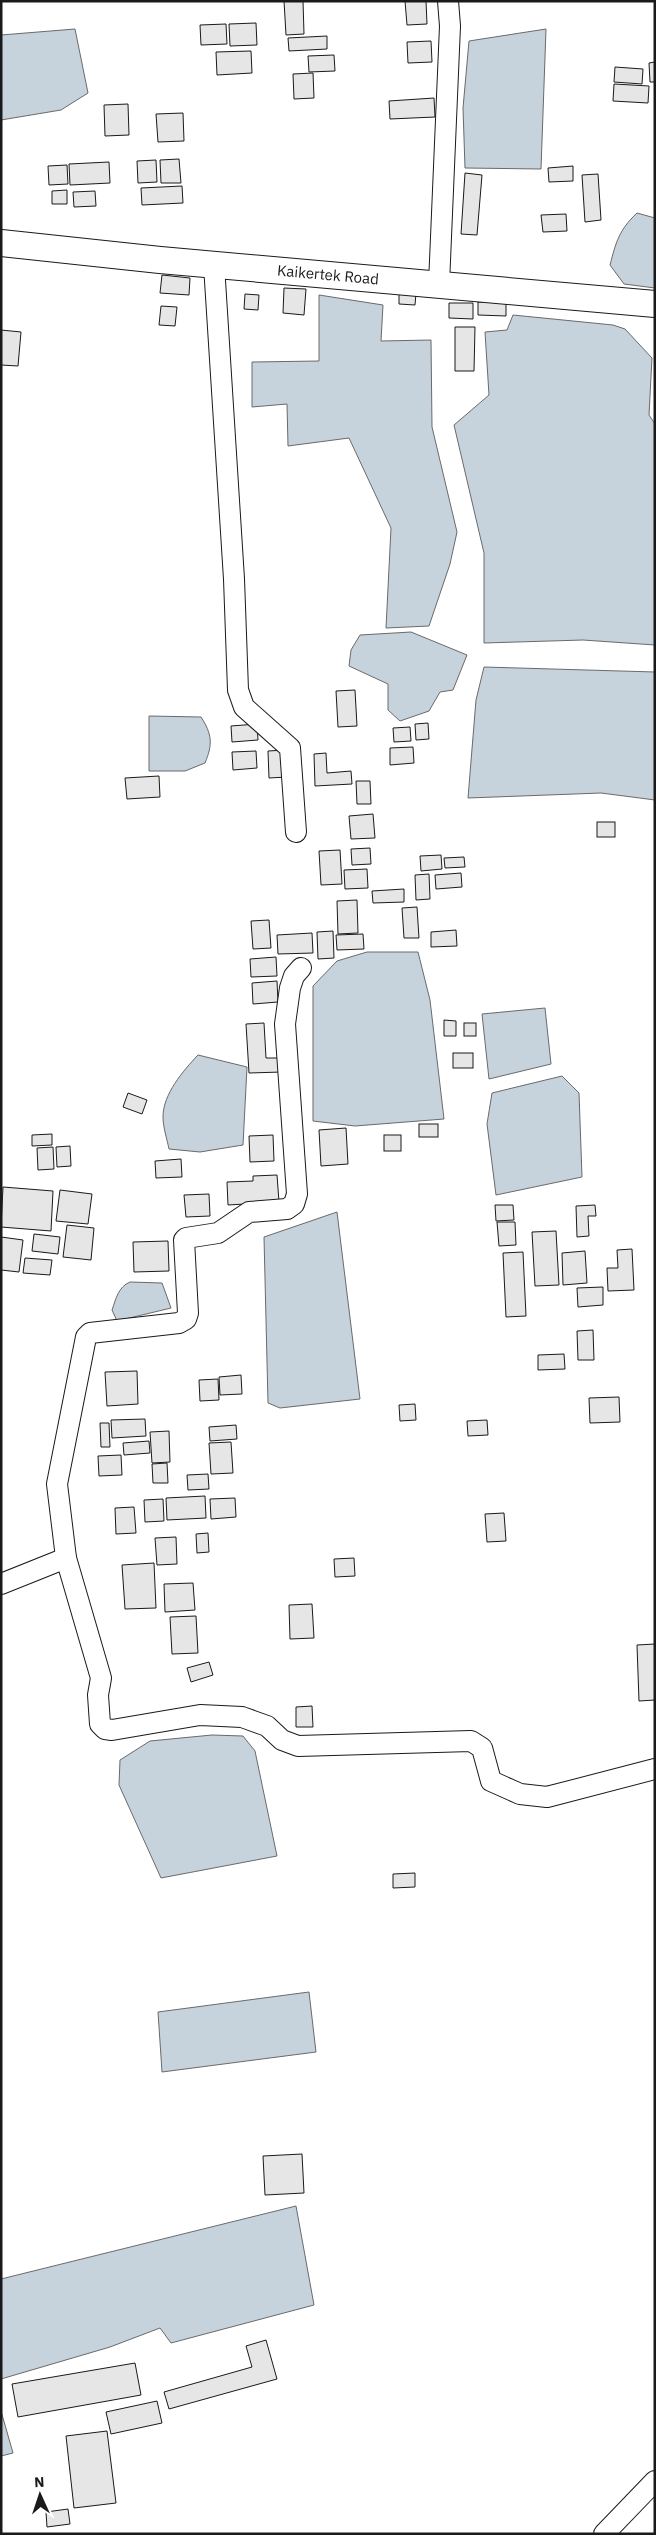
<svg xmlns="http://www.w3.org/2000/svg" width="656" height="2535" font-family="'IBM Plex Sans',sans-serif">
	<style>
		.water { fill: #c6d2dc; stroke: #6a6a6a }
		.building { fill: #e6e6e6; stroke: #1a1a1a }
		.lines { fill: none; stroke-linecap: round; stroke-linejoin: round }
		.minor-casing { stroke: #1a1a1a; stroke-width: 22 }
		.major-casing { stroke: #1a1a1a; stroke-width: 28 }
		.minor { stroke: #fff; stroke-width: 20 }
		.major { stroke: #fff; stroke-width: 26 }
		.labels { text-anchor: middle; stroke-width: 4; stroke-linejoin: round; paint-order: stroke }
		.street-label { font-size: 15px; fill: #1a1a1a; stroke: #fff }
	</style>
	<rect width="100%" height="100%" fill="#fff"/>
	<g class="water">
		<polygon points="75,29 88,93 61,110 1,120 1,35"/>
		<polygon points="546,29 541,169 465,168 463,108 469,41"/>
		<path d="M 637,213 L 655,218 L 655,288 L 624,284 L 610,265 C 616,242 619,230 637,213 Z"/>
		<polygon points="319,295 383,305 381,341 431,340 432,427 457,532 450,564 429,626 386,628 391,528 349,438 288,446 287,404 252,407 252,362 319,361"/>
		<polygon points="513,315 613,325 625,329 652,358 649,415 655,424 655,645 583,640 484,643 484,553 454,425 489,395 485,332 507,330"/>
		<polygon points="411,632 467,655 453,690 440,692 429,711 400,721 388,710 388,684 349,666 351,650 360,635"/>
		<polygon points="484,667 655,672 655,800 601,793 468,798 476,700"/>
		<path d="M 149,716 L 201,717 C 212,734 213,744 205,763 L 185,771 L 149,771 Z"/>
		<polygon points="367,952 418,952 430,1000 444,1119 355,1126 313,1121 313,986 337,961"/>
		<polygon points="545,1008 551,1064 489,1079 482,1014"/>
		<path d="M 198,1055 L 247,1067 L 243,1145 L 200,1152 L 169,1149 C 167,1139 163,1127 163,1117 C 163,1094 183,1071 198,1055 Z"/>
		<polygon points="562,1076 579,1093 582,1177 496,1195 487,1124 492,1093"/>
		<polygon points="337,1212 360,1399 280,1408 268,1403 264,1237"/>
		<path d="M 130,1282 L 162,1283 L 171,1308 L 117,1321 L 112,1310 C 116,1299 118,1287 130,1282 Z"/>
		<polygon points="212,1735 243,1736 255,1751 277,1856 161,1878 119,1785 120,1760 150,1741"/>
		<polygon points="309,1992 316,2052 162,2072 158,2012"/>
		<polygon points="296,2206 314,2305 171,2343 160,2328 110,2347 1,2379 1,2279"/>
		<polygon points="1,2411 13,2453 1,2456"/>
	</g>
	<g class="building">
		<polygon points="284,1 303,1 304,34 286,35"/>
		<polygon points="405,1 426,1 427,24 407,25"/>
		<polygon points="256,23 257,45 230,46 229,24"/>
		<polygon points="226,24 227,44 201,45 200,25"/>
		<polygon points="327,36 327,49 289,51 288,38"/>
		<polygon points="431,41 432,62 408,63 407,42"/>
		<polygon points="251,51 252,73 217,75 216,52"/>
		<polygon points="334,55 335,71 309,72 308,56"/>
		<polygon points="655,62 655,82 650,82 649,63"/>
		<polygon points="615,67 643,69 642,84 614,82"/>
		<polygon points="313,73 314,98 294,99 293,74"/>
		<polygon points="614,84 649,86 648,103 613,101"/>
		<polygon points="434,98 435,117 390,119 389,101"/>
		<polygon points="128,104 129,135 105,136 104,105"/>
		<polygon points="183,113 184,141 158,142 156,114"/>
		<polygon points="179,159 181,183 161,183 160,160"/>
		<polygon points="156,160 157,182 138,183 137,161"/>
		<polygon points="109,162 110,183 70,185 69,164"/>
		<polygon points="67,165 68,184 49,185 48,166"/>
		<polygon points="573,166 573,181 549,182 548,168"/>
		<polygon points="465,173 482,175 477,235 461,234"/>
		<polygon points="598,174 601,220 585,222 582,175"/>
		<polygon points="182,186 183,203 142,205 141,188"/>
		<polygon points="67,190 67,204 52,204 52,191"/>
		<polygon points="95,191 96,206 74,207 73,192"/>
		<polygon points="566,214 567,231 543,232 541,215"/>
		<polygon points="162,275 190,278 189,295 160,293"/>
		<polygon points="284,288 306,289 304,315 283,313"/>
		<polygon points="399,292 416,293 415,305 399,304"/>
		<polygon points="245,294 259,295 258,310 244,309"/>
		<polygon points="478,302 506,302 506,316 478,315"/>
		<polygon points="449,303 473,303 473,319 449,318"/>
		<polygon points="161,306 177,307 175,326 159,325"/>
		<polygon points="455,327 475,327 474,371 455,371"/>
		<polygon points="1,330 21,332 18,366 1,365"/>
		<polygon points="355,690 357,726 338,727 336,691"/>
		<polygon points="428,723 429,739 416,740 415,724"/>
		<polygon points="257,724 258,740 232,742 231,726"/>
		<polygon points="410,727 411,741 394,742 393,728"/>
		<polygon points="413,747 414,763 390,765 390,748"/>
		<polygon points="285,750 287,777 269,778 268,751"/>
		<polygon points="256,751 257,768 233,770 232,752"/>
		<polygon points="326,753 327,773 351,771 352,784 315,786 314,754"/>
		<polygon points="159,776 160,797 127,799 125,778"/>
		<polygon points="356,781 370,781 371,804 357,804"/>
		<polygon points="373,814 375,838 351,839 349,816"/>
		<rect x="597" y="822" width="18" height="15"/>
		<polygon points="370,848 371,864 352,865 351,849"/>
		<polygon points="340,850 342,884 321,885 319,851"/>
		<polygon points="441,855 442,869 421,871 420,856"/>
		<polygon points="464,857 465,867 445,868 444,858"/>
		<polygon points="367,869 368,888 345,889 344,870"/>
		<polygon points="461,873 462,887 436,889 435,875"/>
		<polygon points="429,874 430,899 416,900 415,875"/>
		<polygon points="404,889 404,902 373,903 372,891"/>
		<polygon points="357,900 358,933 338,934 337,901"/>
		<polygon points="417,907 419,938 404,938 402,908"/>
		<polygon points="269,920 271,948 253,949 251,921"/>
		<polygon points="456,930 457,946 431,947 431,932"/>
		<polygon points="333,931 334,958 318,959 317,932"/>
		<polygon points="312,933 313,953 278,954 277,935"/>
		<polygon points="363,934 364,949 337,950 336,935"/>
		<polygon points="276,957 277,976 251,977 250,959"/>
		<polygon points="277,981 278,1002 253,1004 252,983"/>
		<polygon points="444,1020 456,1021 456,1036 444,1036"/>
		<polygon points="264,1023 266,1058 281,1058 282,1072 249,1073 246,1024"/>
		<rect x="464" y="1023" width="12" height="13"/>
		<rect x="453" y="1053" width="20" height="15"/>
		<polygon points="128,1093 147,1100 142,1114 123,1107"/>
		<rect x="419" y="1124" width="19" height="13"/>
		<polygon points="346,1128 348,1164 321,1166 319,1130"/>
		<polygon points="52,1134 52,1145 32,1146 32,1135"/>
		<polygon points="273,1135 274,1161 250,1162 249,1136"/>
		<rect x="384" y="1135" width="17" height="16"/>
		<polygon points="70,1146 71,1166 57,1167 56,1147"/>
		<polygon points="53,1147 54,1169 38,1170 37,1148"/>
		<polygon points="181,1159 182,1177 156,1178 155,1161"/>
		<polygon points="277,1175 279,1202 228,1205 227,1182 253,1181 253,1176"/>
		<polygon points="3,1187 53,1191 51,1231 1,1227"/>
		<polygon points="60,1190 92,1194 88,1224 56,1221"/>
		<polygon points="209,1194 210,1216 186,1217 184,1195"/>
		<polygon points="495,1205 513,1205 514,1220 496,1221"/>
		<polygon points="595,1205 596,1216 588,1216 589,1236 577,1237 576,1206"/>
		<polygon points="497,1222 515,1222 516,1245 499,1246"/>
		<polygon points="67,1225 94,1228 91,1260 63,1257"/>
		<polygon points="556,1231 559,1285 535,1286 532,1232"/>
		<polygon points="34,1234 60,1237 58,1254 32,1251"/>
		<polygon points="1,1237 23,1240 19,1272 1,1270"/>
		<polygon points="168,1241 169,1271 134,1272 133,1242"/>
		<polygon points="632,1249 634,1290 608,1291 607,1268 618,1268 617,1250"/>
		<polygon points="585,1251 587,1283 563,1285 562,1253"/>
		<polygon points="523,1252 526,1316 506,1317 503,1253"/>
		<polygon points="25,1258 52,1260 50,1275 23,1273"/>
		<polygon points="603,1287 603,1305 578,1307 577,1288"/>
		<polygon points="593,1330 594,1360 578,1360 577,1331"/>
		<polygon points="564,1354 565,1369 538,1370 538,1355"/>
		<polygon points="137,1371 138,1404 107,1406 105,1372"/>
		<polygon points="241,1375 242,1394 220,1395 219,1377"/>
		<polygon points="218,1379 219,1400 200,1401 199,1380"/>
		<polygon points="619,1397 620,1422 590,1423 589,1398"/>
		<polygon points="415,1404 416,1420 400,1421 399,1405"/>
		<polygon points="145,1419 146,1436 112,1438 111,1420"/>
		<polygon points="487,1420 488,1435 468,1436 467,1421"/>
		<polygon points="100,1423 109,1423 110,1447 101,1447"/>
		<polygon points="236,1425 237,1439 210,1441 209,1427"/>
		<polygon points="169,1431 170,1462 152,1463 150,1432"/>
		<polygon points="149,1441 150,1453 124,1455 123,1443"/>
		<polygon points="231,1442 233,1473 211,1474 209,1443"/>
		<polygon points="121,1455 122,1475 99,1476 98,1456"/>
		<polygon points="167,1463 168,1483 153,1483 152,1464"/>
		<polygon points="208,1474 209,1489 188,1490 187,1475"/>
		<polygon points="205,1496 206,1518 167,1520 166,1498"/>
		<polygon points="235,1498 236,1517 211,1519 210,1499"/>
		<polygon points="163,1499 164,1521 145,1522 144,1500"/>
		<polygon points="134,1507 136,1533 116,1534 115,1508"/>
		<polygon points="504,1513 506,1541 487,1542 485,1514"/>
		<polygon points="208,1533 209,1552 197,1553 196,1534"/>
		<polygon points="176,1537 177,1564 157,1565 155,1538"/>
		<polygon points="354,1558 355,1576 335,1577 334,1559"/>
		<polygon points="154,1563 156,1608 125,1609 122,1565"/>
		<polygon points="193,1583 195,1610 165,1612 164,1584"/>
		<polygon points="312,1604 314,1638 290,1639 289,1605"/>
		<polygon points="196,1616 198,1653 172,1654 170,1617"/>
		<polygon points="655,1644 655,1700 639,1701 637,1645"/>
		<polygon points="209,1662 213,1675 191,1682 187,1668"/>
		<polygon points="312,1706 313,1727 296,1727 296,1707"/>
		<polygon points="415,1873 415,1887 393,1888 393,1874"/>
		<polygon points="302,2154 304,2193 265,2195 263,2156"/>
		<polygon points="266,2340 277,2379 169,2409 164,2392 252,2367 246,2346"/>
		<polygon points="135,2363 141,2395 18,2417 12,2384"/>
		<polygon points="157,2401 162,2423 111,2434 106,2412"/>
		<polygon points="107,2431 116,2503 74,2508 66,2436"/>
		<polygon points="68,2509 70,2524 47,2527 46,2512"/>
	</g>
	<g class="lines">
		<g class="minor-casing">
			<g id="minor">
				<polyline points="214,265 234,579 238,690 244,707 290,748 296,832"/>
				<polyline points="439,284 450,26 448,1"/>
				<polyline points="66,1558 57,1484 86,1337 90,1333 179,1323 186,1319 188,1313 184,1240 186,1238 218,1233 249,1212 287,1209 294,1204 297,1194 285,1024 290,988 294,976 301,968"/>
				<polyline points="1,1584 66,1558 101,1678 98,1695 100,1724 105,1729 112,1730 200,1715 242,1717 267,1726 282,1740 298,1746 471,1741 482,1748 491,1781 520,1794 547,1797 655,1769"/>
				<polyline points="604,2534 655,2481"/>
			</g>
		</g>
		<g class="major-casing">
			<polyline id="major" points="1,243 160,260 655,304"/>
		</g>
		<use href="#minor" class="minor"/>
		<use href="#major" class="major"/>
	</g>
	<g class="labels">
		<g class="street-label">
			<text transform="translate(328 275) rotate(5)" y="5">Kaikertek Road</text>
		</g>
	</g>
	<rect width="656" height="2535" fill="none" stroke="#1a1a1a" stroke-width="5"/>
	<g transform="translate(40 2495) rotate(357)" stroke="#ffffff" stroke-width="4" paint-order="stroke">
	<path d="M0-4L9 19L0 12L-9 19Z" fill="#1a1a1a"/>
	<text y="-8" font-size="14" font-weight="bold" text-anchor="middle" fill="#1a1a1a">N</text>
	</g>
</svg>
